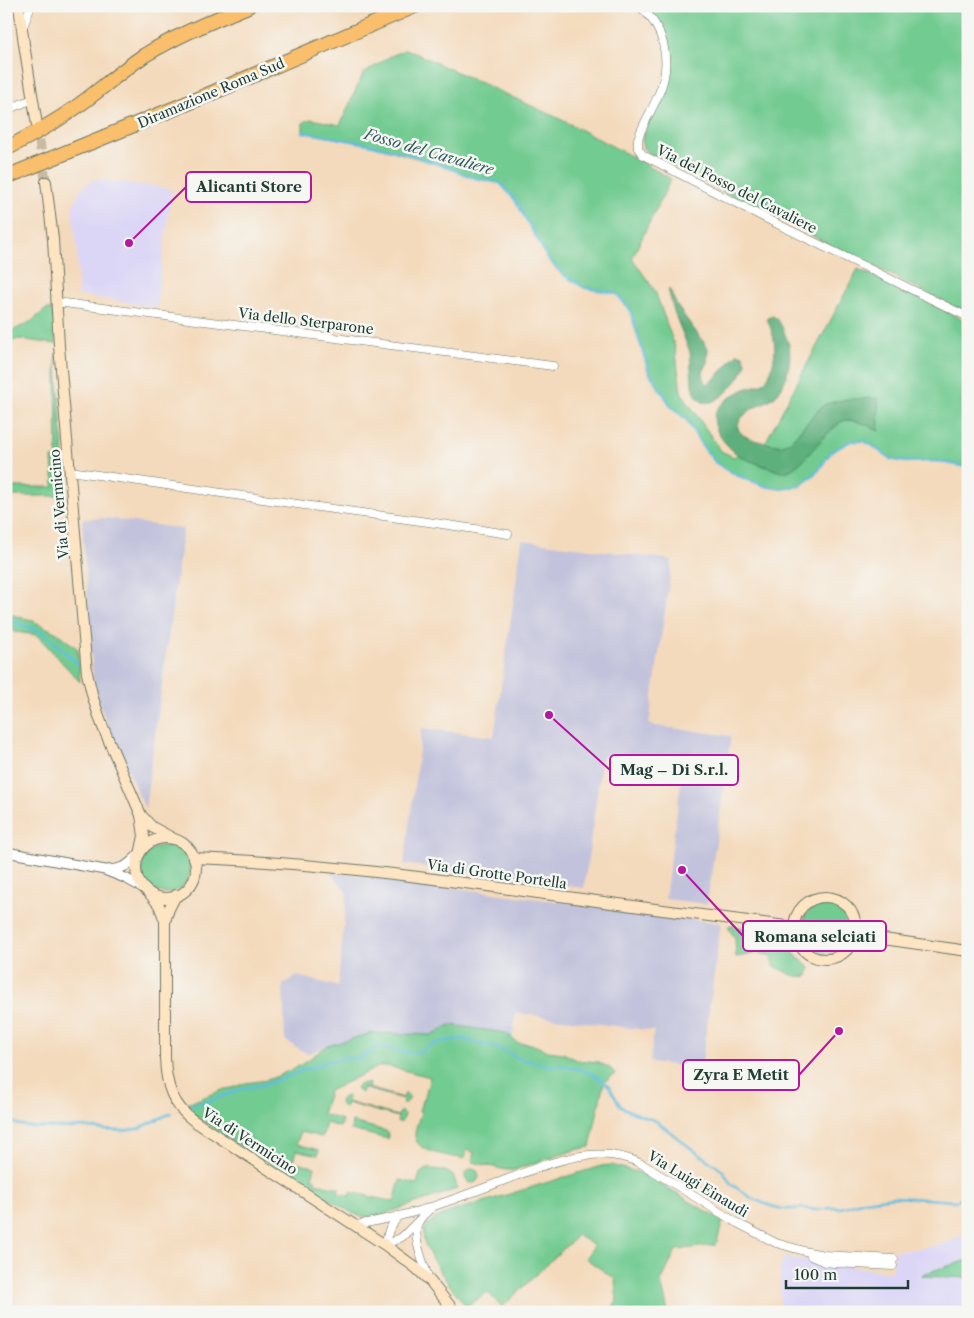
<svg xmlns="http://www.w3.org/2000/svg" width="974" height="1318" font-family="'Libre Caslon Text',serif">
	<style>
		.built { fill: #dcd6f6 }
		.industrial { fill: #c2c2dc }
		.green { fill: #72cb91; stroke: #488462 }
		.forest { fill: #5daf7b; stroke: #3e7658 }
		.lines { fill: none; stroke-linecap: round; stroke-linejoin: round }
		.stream { stroke: #60bcde; stroke-width: 2.5 }
		.secondary-tunnel { stroke: #c9bba1; stroke-width: 10; stroke-dasharray: 10 5; stroke-linecap: butt }
		.minor-casing { stroke: #6a7464; stroke-width: 9 }
		.tertiary-casing { stroke: #6a7464; stroke-width: 11 }
		.secondary-casing { stroke: #6a7464; stroke-width: 12 }
		.motorway-casing { stroke: #6a7464; stroke-width: 16 }
		.minor { stroke: #fff; stroke-width: 8 }
		.tertiary { stroke: #fff; stroke-width: 9 }
		.secondary { stroke: #fde5c4; stroke-width: 10 }
		.motorway { stroke: #f9bf6c; stroke-width: 14 }
		.labels { text-anchor: middle; stroke-width: 5; stroke-linejoin: round; paint-order: stroke }
		.street-label { font-size: 14px; fill: #1f3d34; stroke: #f6f6f2 }
		.water-label { font-size: 15px; font-style: italic; fill: #2f5d5e; stroke: #f6f6f2 }
		.leader { fill: none; stroke: #b5179e; stroke-width: 2 }
		.callout-dot { fill: #b5179e; stroke: #f6f6f2; stroke-width: 2 }
		.callout { fill: #f6f6f2; stroke: #b5179e; stroke-width: 2 }
		.callout-label { font-size: 15px; text-anchor: middle; font-weight: bold; fill: #1f3d34 }
	</style>
	<rect width="100%" height="100%" fill="#f6f6f2"/>
	<filter id="ink" filterUnits="userSpaceOnUse"><feTurbulence type="fractalNoise" baseFrequency=".02" numOctaves="2"/><feDisplacementMap in="SourceGraphic" scale="10" xChannelSelector="R" yChannelSelector="G"/><feConvolveMatrix kernelMatrix="1 2 1 2 8 2 1 2 1" color-interpolation-filters="sRGB"/></filter>
	<filter id="wash" filterUnits="userSpaceOnUse"><feTurbulence type="fractalNoise" baseFrequency=".0096" numOctaves="4" result="noise"/><feDisplacementMap in="SourceGraphic" scale="20" xChannelSelector="R" yChannelSelector="G"/><feGaussianBlur stdDeviation="1.12" result="paint"/><feColorMatrix in="noise" values="0 0 0 0 0 0 0 0 0 0 0 0 0 0 0 0 0 1.4 0 .05"/><feComposite in="paint" operator="in"/></filter>
	<g filter="url(#wash)">
		<rect width="100%" height="100%" fill="#f4dabc"/>
		<g class="built">
			<polygon points="99,179 172,189 156,307 78,295 77,249 72,209 80,190 91,181"/>
			<polygon points="968,1232 968,1312 780,1312 780,1272 783,1257 892,1272 894,1250 910,1250 947,1243"/>
		</g>
		<g class="industrial">
			<polygon points="106,518 183,529 145,809 105,719 98,699 93,678 82,519"/>
			<polygon points="522,540 672,560 649,725 731,736 707,904 665,899 683,767 602,756 584,888 404,864 422,728 494,737"/>
			<polygon points="330,872 366,876 721,923 701,1069 650,1062 654,1031 516,1013 512,1040 506,1033 450,1025 431,1035 372,1033 327,1046 307,1054 285,1040 283,984 297,976 338,986 347,892"/>
		</g>
		<g class="green">
			<path d="M 646,6 L 968,6 L 968,313 L 707,184 L 647,152 C 644,149 642,147 642,142 C 642,135 647,127 650,121 C 658,106 668,90 670,74 C 673,48 663,25 646,6 Z"/>
			<polygon points="406,49 558,118 631,156 671,179 632,258 655,291 675,347 681,392 721,451 734,457 738,454 761,465 782,472 792,469 801,462 822,439 842,421 848,420 866,424 879,431 848,399 826,404 816,412 791,441 781,446 765,443 858,269 968,322 968,467 934,461 905,462 890,459 873,446 863,441 851,441 831,452 818,471 800,486 781,489 765,486 736,475 716,463 701,444 687,420 671,406 649,372 630,310 616,293 585,288 562,274 549,260 515,200 500,183 475,178 441,165 368,144 303,132 303,123 311,119 340,125 363,74 389,57"/>
			<polygon points="49,309 53,312 56,344 18,339 6,344 6,334 32,321 45,310"/>
			<polygon points="56,354 64,460 58,461 56,473 66,476 66,496 6,496 6,487 54,487 52,458 57,457"/>
			<polygon points="6,613 31,620 57,633 78,649 80,682 37,635 15,632 6,625"/>
			<circle cx="166" cy="869" r="24"/>
			<circle cx="826" cy="928" r="24"/>
			<path d="M 729,925 L 755,930 L 770,931 L 779,934 L 785,940 L 796,956 L 810,967 L 808,976 C 796,979 783,971 773,965 L 771,956 L 759,953 L 736,957 L 735,938 L 729,929 Z"/>
			<path d="M 450,1025 L 506,1033 L 517,1043 L 531,1044 L 548,1051 L 563,1053 L 577,1060 L 598,1062 L 610,1068 L 615,1074 L 604,1082 L 590,1147 L 575,1150 L 514,1170 L 506,1170 L 473,1162 L 472,1160 L 474,1152 L 467,1150 L 465,1159 C 452,1156 414,1153 415,1135 C 415,1128 419,1119 421,1112 L 419,1111 L 422,1100 L 424,1100 L 430,1077 L 387,1066 L 380,1066 L 329,1091 L 322,1114 L 342,1120 L 340,1127 L 326,1123 L 322,1137 L 300,1132 L 297,1144 L 319,1150 L 318,1155 L 296,1150 L 293,1161 L 315,1167 L 312,1178 L 315,1179 L 315,1183 L 339,1188 L 338,1193 L 350,1196 L 351,1192 L 394,1202 L 400,1180 L 417,1184 L 420,1173 L 428,1169 C 435,1169 449,1170 453,1176 C 456,1180 456,1185 457,1189 L 378,1216 C 368,1218 361,1217 352,1213 L 235,1143 L 190,1112 L 184,1105 L 225,1089 L 232,1088 L 246,1083 L 267,1080 L 278,1076 L 301,1065 L 327,1046 L 372,1033 L 431,1035 Z"/>
			<polygon points="364,1083 369,1083 368,1088 403,1098 405,1093 409,1096 409,1100 405,1104 402,1104 403,1099 362,1088 361,1093 356,1089 357,1086"/>
			<path d="M 346,1096 L 348,1096 L 347,1102 L 398,1116 L 400,1111 L 404,1114 L 404,1118 L 401,1122 L 397,1122 L 398,1117 L 347,1103 L 345,1108 C 338,1105 339,1098 346,1096 Z"/>
			<polygon points="352,1122 386,1131 388,1134 388,1139 351,1130"/>
			<path d="M 611,1165 L 641,1173 L 723,1221 L 716,1245 L 676,1250 L 661,1282 L 668,1312 L 608,1312 L 617,1302 L 615,1279 L 585,1258 L 594,1246 L 578,1235 L 502,1307 L 487,1292 L 467,1307 C 456,1293 418,1248 424,1231 C 427,1221 439,1217 447,1213 L 601,1166 Z"/>
			<circle cx="472" cy="1176" r="7"/>
			<polygon points="965,1261 968,1261 968,1278 922,1276 925,1273"/>
		</g>
		<g class="forest">
			<path d="M 668,289 L 670,290 L 677,306 L 708,348 L 707,364 L 703,372 L 704,381 L 707,384 C 720,377 727,363 738,353 L 743,355 L 746,362 C 744,375 724,399 711,402 C 708,403 705,402 702,402 L 697,397 L 692,386 L 690,352 L 674,312 Z"/>
			<path d="M 773,316 C 782,322 784,333 788,342 C 793,356 787,382 778,393 C 771,401 760,404 752,409 C 715,435 760,442 781,446 L 791,441 L 816,412 L 826,404 L 848,399 L 878,398 L 879,431 C 870,426 858,420 847,420 C 834,420 811,454 800,463 C 795,467 789,472 783,472 C 779,472 773,469 769,467 C 758,464 746,460 737,454 C 726,446 709,427 716,412 C 719,404 737,392 745,389 C 753,386 764,386 768,377 C 775,364 777,346 772,332 C 771,328 768,323 767,318 Z"/>
		</g>
		<g class="lines">
			<g class="stream">
				<polyline points="303,132 368,144 401,152 441,165 475,178 500,183 515,200 549,260 562,274 585,288 616,293 630,310 649,372 671,406 687,420 701,444 716,463 736,475 765,486 781,489 800,486 818,471 831,452 851,441 863,441 873,446 890,459 905,462 934,461 968,467"/>
				<polyline points="6,619 44,633 79,665"/>
				<polyline points="189,1106 209,1101 245,1088 267,1084 326,1062 347,1058 354,1059 360,1058 378,1047 383,1047 406,1052 419,1052 439,1042 462,1039 496,1048 507,1052 516,1058 551,1066 561,1065 589,1072 600,1079 609,1086 621,1107 632,1112 656,1121 692,1149 723,1171 731,1184 753,1199 771,1206 782,1209 793,1209 802,1208 815,1210 825,1209 830,1208 840,1208 865,1201 894,1197 957,1201 968,1195"/>
				<polyline points="6,1120 20,1125 31,1127 71,1128 82,1127 105,1130 124,1131 140,1128 171,1113"/>
			</g>
		</g>
	</g>
	<g filter="url(#ink)">
		<g class="lines">
			<polyline class="secondary-tunnel" points="37,126 46,182"/>
			<g class="minor-casing">
				<g id="minor">
					<path d="M 639,6 C 665,27 672,63 659,93 C 653,109 643,123 638,139 L 638,148 L 643,155 L 765,218 L 968,317"/>
					<polyline points="23,27 31,6"/>
					<polyline points="6,110 33,99"/>
					<polyline points="56,302 553,366"/>
					<polyline points="70,471 311,506 435,523 508,534"/>
					<path d="M 356,1225 C 382,1220 409,1215 434,1206 C 461,1197 487,1187 513,1177 C 554,1161 599,1143 642,1164 L 737,1223 L 776,1243 L 808,1252 L 825,1255 L 894,1259"/>
					<polyline points="385,1245 402,1237 418,1221"/>
					<polyline points="385,1245 389,1230 398,1216"/>
					<polyline points="811,1256 825,1262 834,1263 893,1266"/>
					<path d="M 429,1279 C 424,1265 412,1237 418,1223 C 421,1217 426,1212 432,1208"/>
				</g>
			</g>
			<g class="tertiary-casing">
				<g id="tertiary">
					<path d="M 6,852 L 105,870 C 122,870 128,866 140,853"/>
					<polyline points="107,871 125,878 145,889"/>
				</g>
			</g>
			<g class="secondary-casing">
				<g id="secondary">
					<polyline points="19,6 24,44 37,125"/>
					<polyline points="46,182 53,239 59,346 87,673 93,698 102,725 141,815 152,827 174,839"/>
					<circle cx="166" cy="868" r="30"/>
					<polyline points="141,850 144,836 141,815"/>
					<path d="M 194,858 C 310,862 424,877 538,893 C 623,905 709,916 794,927"/>
					<polyline points="149,893 159,905 165,921"/>
					<path d="M 176,895 L 169,909 L 165,921 L 165,1058 C 166,1085 172,1105 194,1121 L 385,1245 L 416,1268 L 430,1281 L 455,1312"/>
					<circle cx="825" cy="928" r="31"/>
					<polyline points="855,935 968,951"/>
				</g>
			</g>
			<g class="motorway-casing">
				<g id="motorway">
					<path d="M 6,149 C 28,137 51,125 72,110 C 97,93 119,72 145,55 C 178,35 213,20 248,6"/>
					<polyline points="6,177 205,96 415,6"/>
				</g>
			</g>
			<use href="#minor" class="minor"/>
			<use href="#tertiary" class="tertiary"/>
			<use href="#secondary" class="secondary"/>
			<use href="#motorway" class="motorway"/>
		</g>
	</g>
	<g class="labels">
		<g class="street-label">
			<text transform="translate(211 93) rotate(-23)" y="5">Diramazione Roma Sud</text>
			<text transform="translate(737 189) rotate(27)" y="5">Via del Fosso del Cavaliere</text>
			<text transform="translate(306 321) rotate(7)" y="5">Via dello Sterparone</text>
			<text transform="translate(59 504) rotate(-95)" y="5">Via di Vermicino</text>
			<text transform="translate(497 874) rotate(8)" y="5">Via di Grotte Portella</text>
			<text transform="translate(250 1141) rotate(33)" y="5">Via di Vermicino</text>
			<text transform="translate(698 1184) rotate(31)" y="5">Via Luigi Einaudi</text>
		</g>
		<g class="water-label">
			<text transform="translate(429 152) rotate(16)" y="5">Fosso del Cavaliere</text>
		</g>
	</g>
	<path class="leader" d="M129 243L186 187M549 715L610 770M682 870L743 936M839 1031L799 1075"/>
	<g class="callout-dot">
		<circle cx="129" cy="243" r="5"/>
		<circle cx="549" cy="715" r="5"/>
		<circle cx="682" cy="870" r="5"/>
		<circle cx="839" cy="1031" r="5"/>
	</g>
	<g class="callout">
		<rect x="186" y="172" width="125" height="30" rx="5"/>
		<rect x="610" y="755" width="128" height="30" rx="5"/>
		<rect x="743" y="921" width="143" height="30" rx="5"/>
		<rect x="683" y="1060" width="116" height="30" rx="5"/>
	</g>
	<g class="callout-label">
		<text x="249" y="192">Alicanti Store</text>
		<text x="674" y="775">Mag – Di S.r.l.</text>
		<text x="815" y="942">Romana selciati</text>
		<text x="741" y="1080">Zyra E Metit</text>
	</g>
	<rect width="974" height="1318" fill="none" stroke="#f6f6f2" stroke-width="25"/>
	<path d="M786 1280v8h122v-8" fill="none" stroke="#1f3d34" stroke-width="2.5"/>
	<text x="794" y="1280" font-size="15" fill="#1f3d34" stroke="#f6f6f2" stroke-width="4" paint-order="stroke">100 m</text>
</svg>
